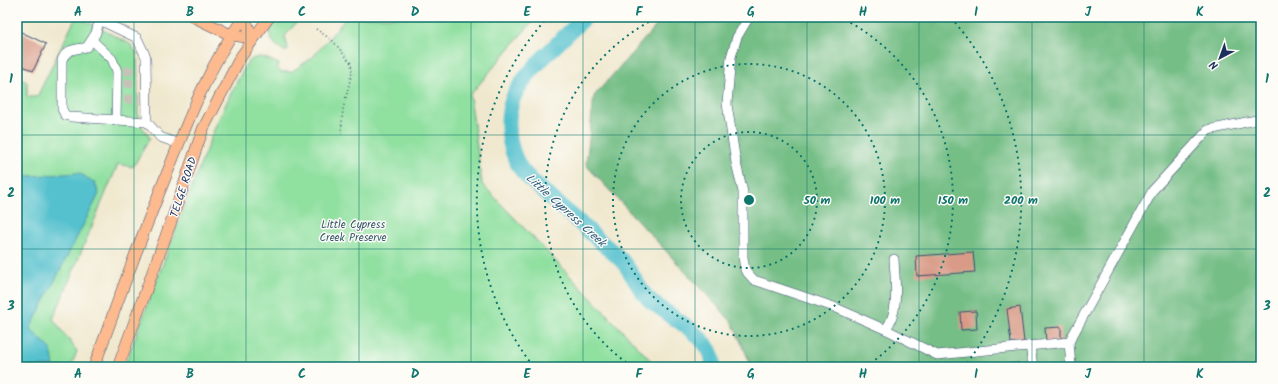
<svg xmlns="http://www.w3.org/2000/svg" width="1278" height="384" font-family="Kalam,sans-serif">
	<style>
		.green { fill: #90e0a0; stroke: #56887f }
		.forest { fill: #74be86; stroke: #487672 }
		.water { fill: #54c1ce; stroke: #387896 }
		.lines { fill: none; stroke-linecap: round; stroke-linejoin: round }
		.river { stroke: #54c1ce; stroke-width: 16 }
		.building { fill: #d99b88 }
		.minor-tunnel { stroke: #c5c3b8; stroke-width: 9; stroke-dasharray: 9 4.5; stroke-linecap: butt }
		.minor-casing { stroke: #3b4b6f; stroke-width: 10 }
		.major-casing { stroke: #3b4b6f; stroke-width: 12 }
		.path { stroke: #3b4b6f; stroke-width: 1.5; stroke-dasharray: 1 3; stroke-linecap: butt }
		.minor { stroke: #fff; stroke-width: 9 }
		.major { stroke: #fcba8e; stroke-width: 11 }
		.grid { fill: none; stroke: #0f766e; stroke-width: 1; stroke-opacity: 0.55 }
		.ring { fill: none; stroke: #0f766e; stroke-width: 2; stroke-dasharray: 2 4 }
		.labels { text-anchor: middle; stroke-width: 3; stroke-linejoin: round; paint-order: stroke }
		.street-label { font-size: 11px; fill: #1b2f5e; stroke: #fdfcf7 }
		.park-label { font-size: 11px; fill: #385b6e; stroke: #fdfcf7 }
		.water-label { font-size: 12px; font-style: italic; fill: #2c5b80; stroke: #fdfcf7 }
		.centre { fill: #0f766e; stroke: #fdfcf7; stroke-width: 2 }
		.ring-label { font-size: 12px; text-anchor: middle; font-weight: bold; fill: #0f766e; stroke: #fdfcf7; stroke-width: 3; stroke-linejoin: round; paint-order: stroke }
		.neatline { fill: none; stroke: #0f766e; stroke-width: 1.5 }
		.grid-label { font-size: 13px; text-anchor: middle; font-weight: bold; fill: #0f766e }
	</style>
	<rect width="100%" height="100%" fill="#fdfcf7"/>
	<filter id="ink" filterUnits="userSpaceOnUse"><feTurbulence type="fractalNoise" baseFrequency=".025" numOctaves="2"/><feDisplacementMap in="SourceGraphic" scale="8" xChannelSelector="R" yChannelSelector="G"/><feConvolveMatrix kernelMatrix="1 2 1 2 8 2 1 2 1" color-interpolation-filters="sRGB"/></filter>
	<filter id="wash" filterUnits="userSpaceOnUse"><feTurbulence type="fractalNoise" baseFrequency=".012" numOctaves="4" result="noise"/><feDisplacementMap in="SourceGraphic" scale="16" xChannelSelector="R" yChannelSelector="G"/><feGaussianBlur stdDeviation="0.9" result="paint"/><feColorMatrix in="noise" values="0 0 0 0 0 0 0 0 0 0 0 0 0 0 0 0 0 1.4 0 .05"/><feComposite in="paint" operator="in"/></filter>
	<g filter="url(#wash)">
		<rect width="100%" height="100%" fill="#f0e8ce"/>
		<g class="green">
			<polygon points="76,17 78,17 130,44 137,53 138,121 150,138 133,167 118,164 53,319 77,351 71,367 17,367 17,78 27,82 27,97 37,97"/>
			<path d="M 278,17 L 301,17 L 285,36 L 288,49 L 286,52 C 268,41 265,34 278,17 Z"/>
			<polygon points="347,17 536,17 470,95 482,184 657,367 124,367 202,160 216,125 231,93 247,63 252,59 259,57 265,58 279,64 277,68 281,72 291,72 313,57"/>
		</g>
		<polygon class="forest" points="664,17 1261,17 1261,367 752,367 732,322 586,165 594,96"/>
		<polygon class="water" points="79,173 95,183 99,194 30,329 51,349 54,366 17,367 17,177"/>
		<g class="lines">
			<path class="river" d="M 585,17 C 565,37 523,73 513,98 C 505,119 508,147 519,166 C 527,179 540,188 551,198 C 569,213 586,228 603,244 C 610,250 618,256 623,262 C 634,275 639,291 651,301 C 667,315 720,341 712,367"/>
		</g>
		<g id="blocks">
			<g class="building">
				<polygon points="17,30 46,44 33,71 17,63"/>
				<polygon points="973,252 975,272 917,276 916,256"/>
				<polygon points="1020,307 1024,342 1011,343 1007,309"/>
				<polygon points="976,311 977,329 961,330 960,312"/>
				<polygon points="1061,327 1061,342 1046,343 1045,328"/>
				<polygon points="1019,363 1019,367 974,367 974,366"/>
			</g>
		</g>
	</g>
	<g filter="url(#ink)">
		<use href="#blocks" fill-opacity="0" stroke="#3b4b6f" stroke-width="1"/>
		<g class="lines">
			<g class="minor-tunnel">
				<polyline points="124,71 138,71"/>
				<polyline points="124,83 138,84"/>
				<polyline points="124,99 139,100"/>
			</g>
			<g class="minor-casing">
				<g id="minor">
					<path d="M 100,17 L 96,33 L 87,47 C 75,50 67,48 62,60 L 62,109 L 65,115 L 71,117 L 147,122"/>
					<polyline points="749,17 737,37 731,57 727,104 736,163 743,192 743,257 745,270 754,280 834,307 891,332 937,355 1069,342"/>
					<polyline points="95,18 137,38 146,57 147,122 160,137 179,144"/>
					<polyline points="92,40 112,59 117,71 116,120"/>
					<path d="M 886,329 C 900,310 895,282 894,259"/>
					<polyline points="1030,345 1033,367"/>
					<polyline points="1071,367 1069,342 1153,190 1208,130 1261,119"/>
				</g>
			</g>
			<g class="major-casing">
				<g id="major">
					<polyline points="194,17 231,35 253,38"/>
					<polyline points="244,17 253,38"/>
					<path d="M 94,367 C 118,300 143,232 170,166 C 190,115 211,62 244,17"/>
					<polyline points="118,367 172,219 203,129 240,58 269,17"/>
				</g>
			</g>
			<polyline class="path" points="316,29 333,41 351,63 352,72 343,109 341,133"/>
			<use href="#minor" class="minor"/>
			<use href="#major" class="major"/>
		</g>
	</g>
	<path class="grid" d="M 134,17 L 134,367M 246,17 L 246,367M 359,17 L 359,367M 471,17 L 471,367M 583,17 L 583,367M 695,17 L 695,367M 807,17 L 807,367M 919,17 L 919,367M 1032,17 L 1032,367M 1144,17 L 1144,367M 17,135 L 1261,135M 17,249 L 1261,249"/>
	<g class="ring">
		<circle cx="749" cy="200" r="68"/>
		<circle cx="749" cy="200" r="136"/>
		<path d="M631 366A204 204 0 0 1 658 17M840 17A204 204 0 0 1 867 366"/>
		<path d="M533 366A272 272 0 0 1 547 18M951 18A272 272 0 0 1 965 366"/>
	</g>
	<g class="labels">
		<g class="street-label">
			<text transform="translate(183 187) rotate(-72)" y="4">TELGE ROAD</text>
		</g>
		<g class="park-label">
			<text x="353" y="228">Little Cypress<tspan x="353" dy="13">Creek Preserve</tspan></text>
		</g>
		<g class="water-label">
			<text transform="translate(566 210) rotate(42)" y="4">Little Cypress Creek</text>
		</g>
	</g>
	<circle cx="749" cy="200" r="6" class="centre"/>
	<g class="ring-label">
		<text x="817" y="204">50 m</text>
		<text x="885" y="204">100 m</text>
		<text x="953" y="204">150 m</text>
		<text x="1021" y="204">200 m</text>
	</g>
	<rect width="1278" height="384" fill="none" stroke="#fdfcf7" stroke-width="44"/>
	<g transform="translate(1220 58) rotate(221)" stroke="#fdfcf7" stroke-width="3" paint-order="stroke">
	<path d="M0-3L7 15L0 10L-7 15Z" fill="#1b2f5e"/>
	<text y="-6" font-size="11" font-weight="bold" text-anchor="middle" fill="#1b2f5e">N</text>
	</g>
	<rect x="22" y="22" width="1234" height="340" class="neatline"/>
	<g class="grid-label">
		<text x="78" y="16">A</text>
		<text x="190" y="16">B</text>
		<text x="302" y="16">C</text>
		<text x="415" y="16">D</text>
		<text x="527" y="16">E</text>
		<text x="639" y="16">F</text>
		<text x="751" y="16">G</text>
		<text x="863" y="16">H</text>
		<text x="976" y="16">I</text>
		<text x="1088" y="16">J</text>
		<text x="1200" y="16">K</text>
		<text x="11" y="83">1</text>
		<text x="1267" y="83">1</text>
		<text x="11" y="197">2</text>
		<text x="1267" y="197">2</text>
		<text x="11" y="310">3</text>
		<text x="1267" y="310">3</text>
		<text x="78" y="378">A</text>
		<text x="190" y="378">B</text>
		<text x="302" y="378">C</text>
		<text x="415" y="378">D</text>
		<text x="527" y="378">E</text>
		<text x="639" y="378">F</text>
		<text x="751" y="378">G</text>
		<text x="863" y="378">H</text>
		<text x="976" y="378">I</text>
		<text x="1088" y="378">J</text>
		<text x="1200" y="378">K</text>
	</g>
</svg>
